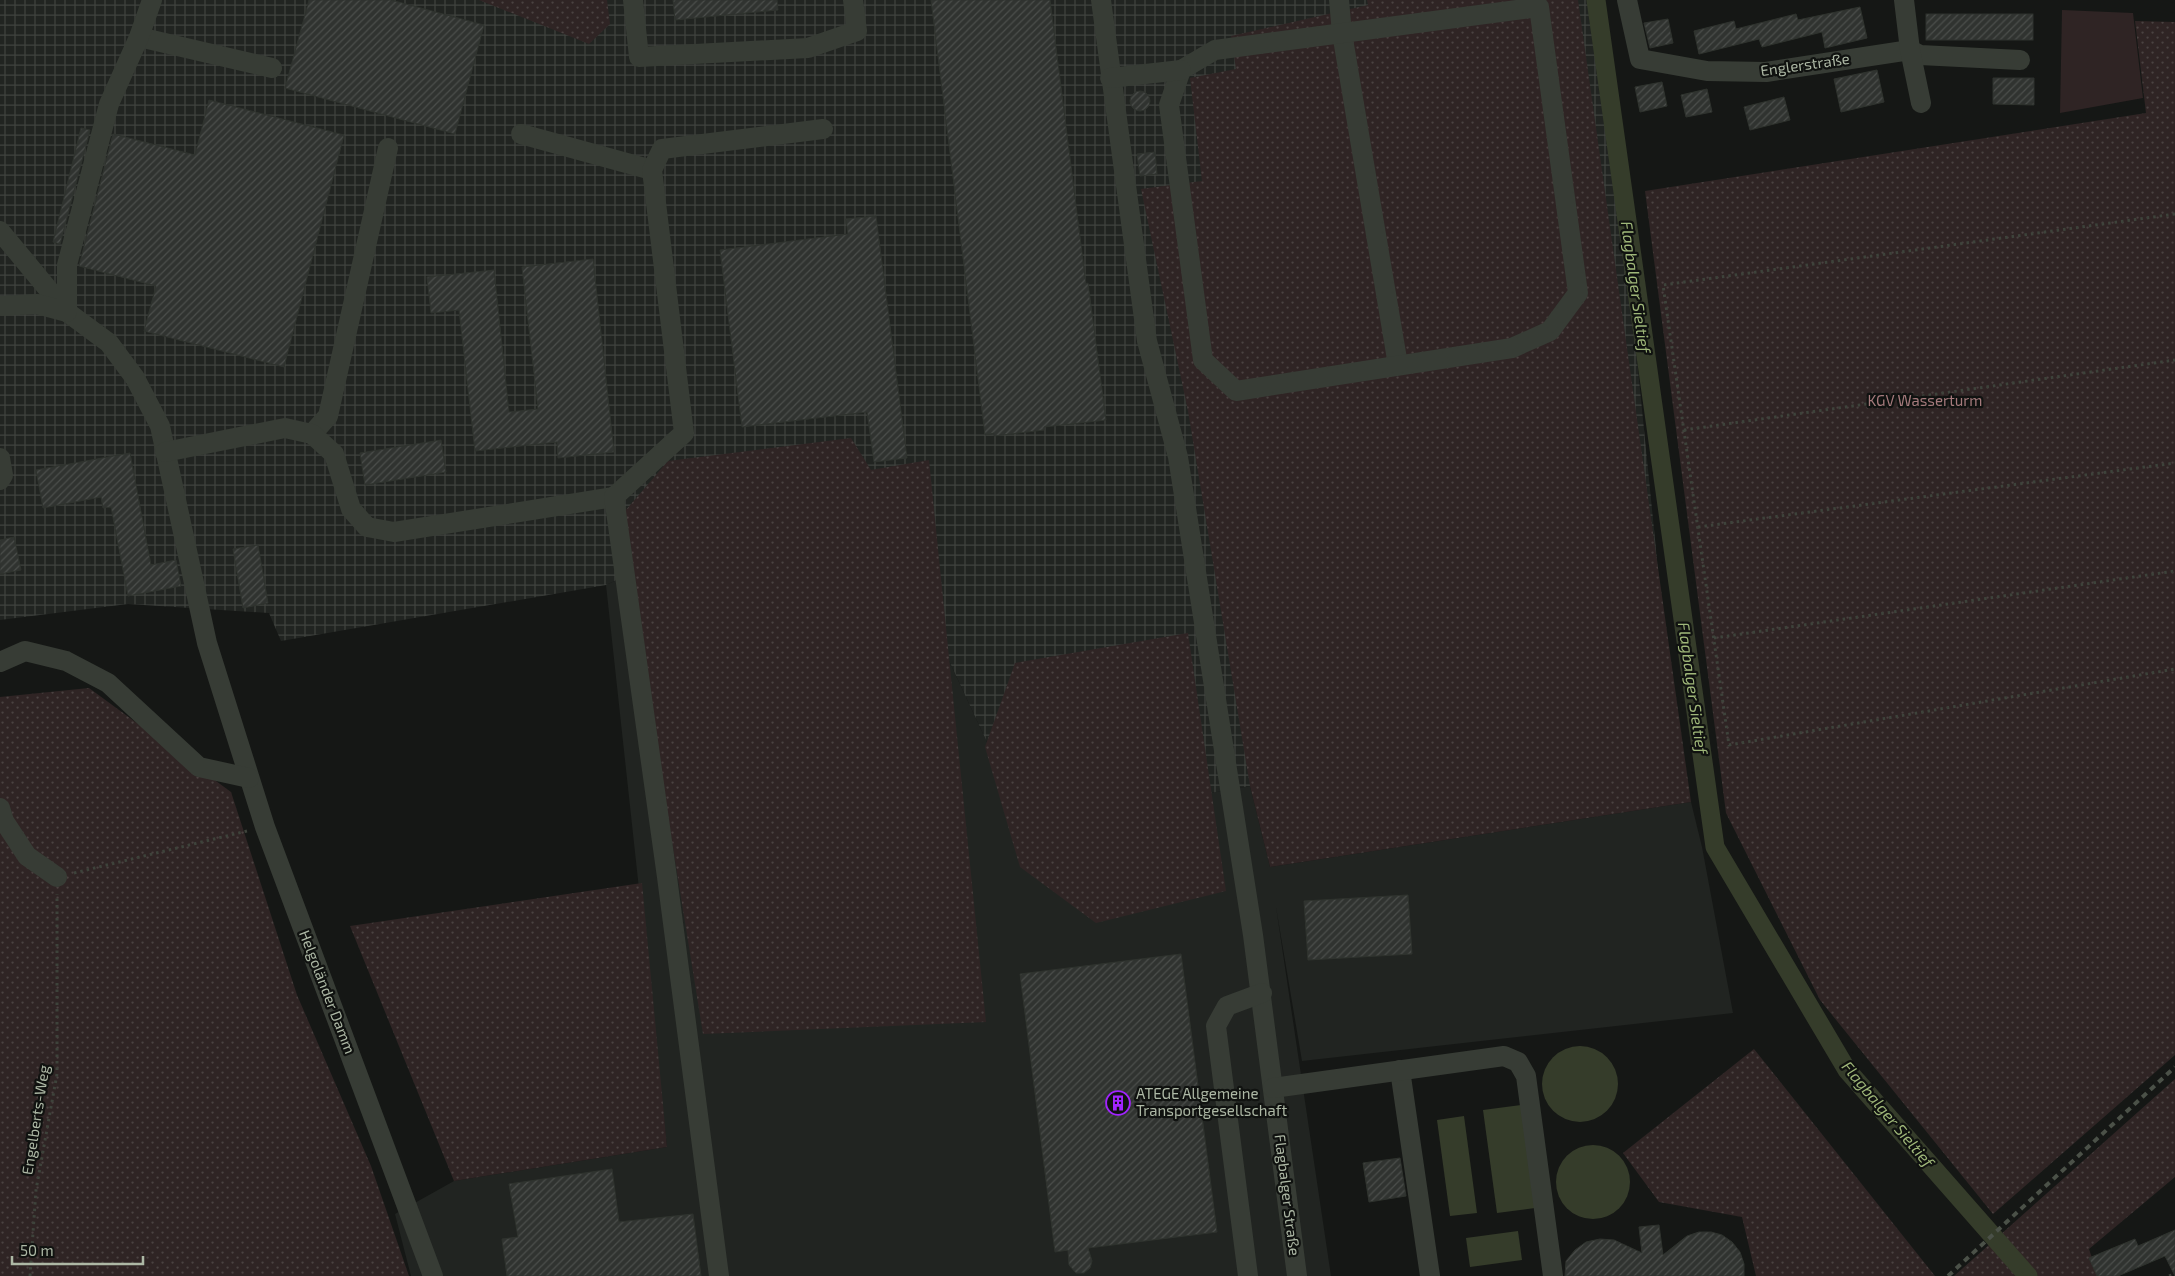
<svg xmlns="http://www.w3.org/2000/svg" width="2175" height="1276" font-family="'Exo 2',sans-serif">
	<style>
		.built { fill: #212421 }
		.industrial { fill: url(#industrial-grid) }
		.grass { fill: url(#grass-dots) }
		.park { fill: #2f2424 }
		.water { fill: #353c2a }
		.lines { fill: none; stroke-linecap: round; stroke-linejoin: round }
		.canal { stroke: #353c2a; stroke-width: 19 }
		.building { fill: url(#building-hatch); stroke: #2f332e }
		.path { stroke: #3e433b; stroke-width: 3; stroke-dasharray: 2.5 4; stroke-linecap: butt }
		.minor { stroke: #373c35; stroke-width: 20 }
		.rail { stroke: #4b5148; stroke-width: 4; stroke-dasharray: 6 5; stroke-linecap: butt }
		.labels { text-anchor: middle; stroke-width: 4.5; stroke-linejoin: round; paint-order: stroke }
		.street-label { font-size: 15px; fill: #adb8a5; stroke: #101210 }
		.park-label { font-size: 15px; fill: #a57a7c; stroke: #101210 }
		.poi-label { font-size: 15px; fill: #adb8a5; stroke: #101210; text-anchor: start }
		.water-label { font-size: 16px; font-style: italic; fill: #9fb779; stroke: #101210 }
	</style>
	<defs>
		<pattern id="industrial-grid" width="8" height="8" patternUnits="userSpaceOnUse" patternTransform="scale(1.25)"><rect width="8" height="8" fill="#212421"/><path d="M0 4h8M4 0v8" fill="none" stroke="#3f423e"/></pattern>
		<pattern id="grass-dots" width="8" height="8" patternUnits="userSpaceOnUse" patternTransform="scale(1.25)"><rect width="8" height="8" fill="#2f2424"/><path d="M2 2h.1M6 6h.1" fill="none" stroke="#4a4241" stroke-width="1.8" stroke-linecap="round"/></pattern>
		<pattern id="building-hatch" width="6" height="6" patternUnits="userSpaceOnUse" patternTransform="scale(1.25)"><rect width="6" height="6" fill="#303330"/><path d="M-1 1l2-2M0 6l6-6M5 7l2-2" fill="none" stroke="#4b4e4b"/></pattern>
	</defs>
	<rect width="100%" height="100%" fill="#151715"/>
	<polygon class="built" points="858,465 1026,826 1250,786 1270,867 1691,802 1702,847 1733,1013 1302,1061 1276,907 1331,1276 411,1276 395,1214 454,1181 667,1147 606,585"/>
	<polygon class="industrial" points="0,0 1601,0 1674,729 1250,786 1026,826 858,465 606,585 281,641 269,613 128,604 0,620"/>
	<g class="grass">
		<polygon points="479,0 607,0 610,24 589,44"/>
		<polygon points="1367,0 1578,0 1691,802 1270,867 1250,786 1188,411 1141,189 1202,181 1190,78 1236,69 1231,36 1368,5"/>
		<polygon points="2135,21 2175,22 2175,1055 1993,1214 1820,1000 1726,813 1645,191 2146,113"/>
		<polygon points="851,438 871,470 929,460 986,1022 703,1034 630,581 625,511 668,461"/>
		<polygon points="1188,633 1226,891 1096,923 1020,867 985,747 1015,663"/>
		<polygon points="89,688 231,792 297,995 371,1166 409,1276 0,1276 0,697"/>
		<polygon points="642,883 667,1147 454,1181 350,926"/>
		<polygon points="1754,1049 1935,1276 1756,1276 1742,1217 1659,1202 1623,1153"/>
		<polygon points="2175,1079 2175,1177 2089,1249 2098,1276 1954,1276"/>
	</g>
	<polygon class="park" points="2062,10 2133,13 2143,98 2060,113"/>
	<g class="water">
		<circle cx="1580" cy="1084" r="38"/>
		<polygon points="1521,1105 1535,1208 1497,1213 1483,1110"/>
		<polygon points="1464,1116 1477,1213 1450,1216 1437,1120"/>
		<circle cx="1593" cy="1182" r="37"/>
		<polygon points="1518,1231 1522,1260 1470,1267 1466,1238"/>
	</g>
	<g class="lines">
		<polyline class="canal" points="1596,0 1715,847 1847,1070 2028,1276"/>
	</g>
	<g class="building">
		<polygon points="309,0 391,0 484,25 455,134 285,88"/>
		<polygon points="673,0 777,0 778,10 675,20"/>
		<polygon points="931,0 1050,0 1086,284 1088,283 1106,420 1044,427 1044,430 994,436 994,433 985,435"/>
		<polygon points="1860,7 1867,38 1825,48 1822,32 1762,47 1759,39 1699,54 1694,31 1734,21 1736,29 1796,14 1798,20"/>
		<rect x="1926" y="14" width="107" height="26"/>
		<polygon points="1668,19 1673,43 1650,48 1644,23"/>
		<polygon points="1877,70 1884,102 1841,112 1834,79"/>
		<polygon points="1993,78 2034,78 2034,105 1993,104"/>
		<polygon points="1662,82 1667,106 1640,112 1635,87"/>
		<polygon points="1707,89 1712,112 1686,117 1681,95"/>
		<circle cx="1140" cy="101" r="10"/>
		<polygon points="1784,97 1790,120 1750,130 1744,107"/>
		<polygon points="209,100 344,135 284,367 144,331 156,286 79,266 113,134 195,155"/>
		<polygon points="81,128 90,130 60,244 53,242"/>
		<polygon points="1155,152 1157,174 1140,176 1137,154"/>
		<polygon points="876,216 907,458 874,462 867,412 742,427 720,250 848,234 846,219"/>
		<polygon points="593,259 614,452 558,458 557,442 475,451 459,310 431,313 427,277 494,270 509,412 538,409 522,267"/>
		<polygon points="441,440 446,472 365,485 360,453"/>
		<polygon points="130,453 151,565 176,560 181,586 128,596 111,507 103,508 101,497 43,508 36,470"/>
		<polygon points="14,537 21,570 0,574 0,540"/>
		<polygon points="258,545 268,603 243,608 233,549"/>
		<polygon points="1408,895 1412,954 1308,960 1304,901"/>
		<polygon points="1181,954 1217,1232 1088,1248 1092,1261 1090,1268 1084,1273 1076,1273 1069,1265 1068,1250 1055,1252 1020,974"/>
		<polygon points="1400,1158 1406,1196 1369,1202 1363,1163"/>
		<polygon points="612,1169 619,1222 693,1214 701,1276 507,1276 502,1239 518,1237 509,1184"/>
		<polygon points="1659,1225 1663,1255 1687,1236 1699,1232 1711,1232 1722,1235 1732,1242 1740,1252 1744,1264 1744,1276 1565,1276 1566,1261 1575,1250 1586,1242 1600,1239 1614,1240 1642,1253 1639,1227"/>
		<polygon points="2175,1230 2175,1276 2165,1256 2118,1276 2097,1276 2089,1258 2135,1239 2138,1246"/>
	</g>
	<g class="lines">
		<g class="path">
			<polyline points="2175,214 1663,285 1729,745 2175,669"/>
			<polyline points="1684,430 2175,360"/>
			<polyline points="1698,527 2175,463"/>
			<polyline points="1714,638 2175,571"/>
			<polyline points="74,873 247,831"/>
			<polyline points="30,1276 36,1190 57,1074 57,894"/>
			<polyline points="2169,1276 2175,1274"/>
		</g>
		<g class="minor">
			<polyline points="633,0 639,57 808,48 857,31 853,0"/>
			<polyline points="1101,0 1147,341 1178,457 1253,935 1297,1276"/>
			<polyline points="1339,0 1342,33 1398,365"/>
			<polyline points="1627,0 1640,59 1707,71 1766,72 1910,50 1920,55 2020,60"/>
			<polyline points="1904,0 1910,50 1921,103"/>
			<polygon points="1539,7 1578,293 1550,331 1512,348 1236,391 1203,360 1169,105 1181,70 1215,50"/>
			<polyline points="139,37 272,68"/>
			<polyline points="1110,78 1181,70"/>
			<polyline points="521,134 652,170"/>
			<polyline points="0,231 67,312 109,343 135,378 160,426 207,643 265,827 433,1276"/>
			<polyline points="0,306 37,304 67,312 67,265 109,104 139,37 152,0"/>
			<polyline points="312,434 328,416 388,148"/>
			<polyline points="165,452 285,428 312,434 334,454 351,509 367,527 394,532 614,497"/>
			<polyline points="0,458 3,475 0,480"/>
			<polyline points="0,662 25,651 66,661 108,683 199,767 249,778"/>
			<polyline points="0,808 4,821 27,856 57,877"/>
			<polyline points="1400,1070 1430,1276"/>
			<polyline points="1273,1088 1504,1056 1518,1062 1526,1076 1553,1276"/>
			<polyline points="719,1276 667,877 614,497 684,433 652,170 662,149 823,129"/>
			<polyline points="1248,1276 1216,1026 1227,1006 1262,993"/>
		</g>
		<polyline class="rail" points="1948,1276 2175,1067"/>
	</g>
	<defs>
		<g id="building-ring" transform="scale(1.25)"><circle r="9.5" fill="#101210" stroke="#a224ff" stroke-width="1.5"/><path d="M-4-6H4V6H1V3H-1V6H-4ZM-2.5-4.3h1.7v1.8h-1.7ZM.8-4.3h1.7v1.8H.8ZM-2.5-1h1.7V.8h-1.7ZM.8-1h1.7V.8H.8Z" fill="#a224ff"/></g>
	</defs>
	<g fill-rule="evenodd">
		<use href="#building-ring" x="1118" y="1103"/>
	</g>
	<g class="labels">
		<g class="street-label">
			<text transform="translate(1805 65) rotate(-8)" y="5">Englerstraße</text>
			<text transform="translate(327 992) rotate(69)" y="5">Helgoländer Damm</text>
			<text transform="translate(36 1120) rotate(-81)" y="5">Engelberts-Weg</text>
			<text transform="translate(1287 1195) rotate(83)" y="5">Flagbalger Straße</text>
		</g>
		<g class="park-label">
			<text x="1925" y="406">KGV Wasserturm</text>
		</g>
		<g class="poi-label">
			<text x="1136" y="1099">ATEGE Allgemeine<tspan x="1136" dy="17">Transportgesellschaft</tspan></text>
		</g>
		<g class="water-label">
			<text transform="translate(1636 287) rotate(82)" y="6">Flagbalger Sieltief</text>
			<text transform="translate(1693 688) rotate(82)" y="6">Flagbalger Sieltief</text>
			<text transform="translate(1888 1114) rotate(50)" y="6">Flagbalger Sieltief</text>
		</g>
	</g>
	<path d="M12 1256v8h131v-8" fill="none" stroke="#adb8a5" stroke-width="2.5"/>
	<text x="20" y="1256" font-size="15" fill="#adb8a5" stroke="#101210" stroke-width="4" paint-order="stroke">50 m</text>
</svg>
